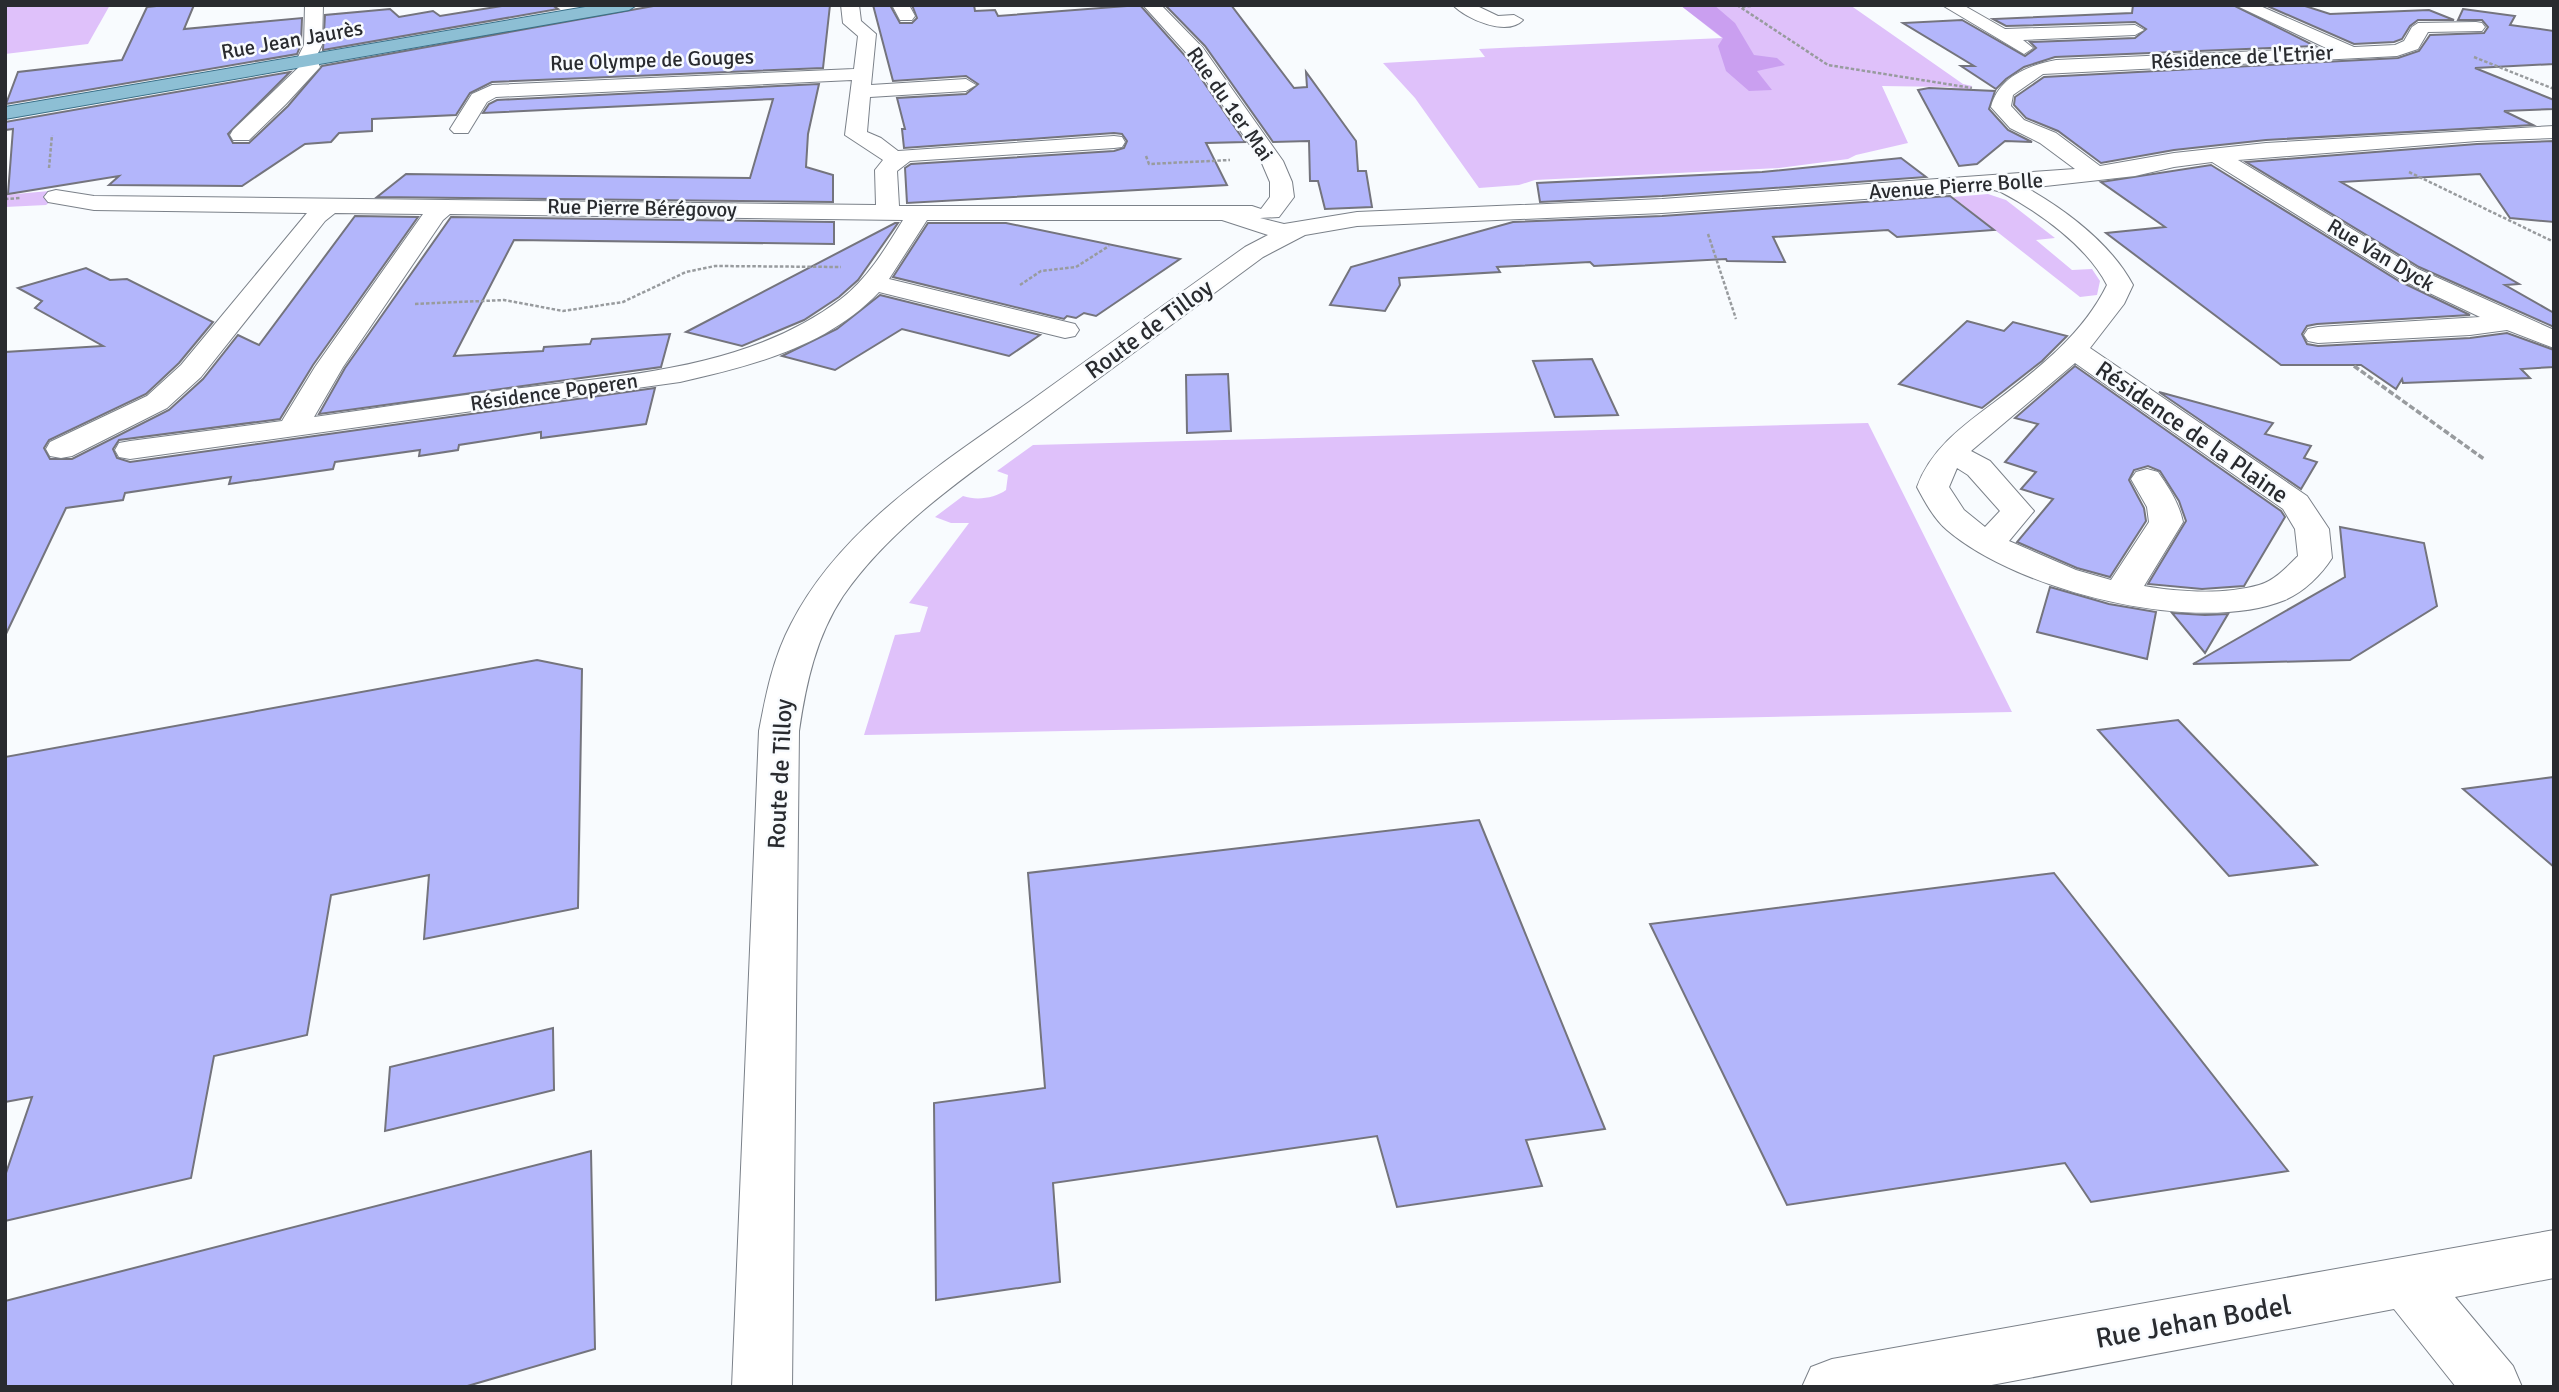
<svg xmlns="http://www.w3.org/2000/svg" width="2559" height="1392" font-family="Signika,sans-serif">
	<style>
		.green { fill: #dfc1fa }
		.forest { fill: #ca9ff0 }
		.building { fill: #b3b6fb; stroke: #74747d; stroke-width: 2 }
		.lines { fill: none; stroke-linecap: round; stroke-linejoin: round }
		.minor-casing { stroke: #7b8189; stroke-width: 2 }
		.major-casing { stroke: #396f88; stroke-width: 2 }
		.path-far1 { stroke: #989b9e; stroke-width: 2.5; stroke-dasharray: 3.5 2; stroke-linecap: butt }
		.path { stroke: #989b9e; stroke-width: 3.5; stroke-dasharray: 6 2.5; stroke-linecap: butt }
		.minor { fill: #fff; fill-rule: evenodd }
		.major { fill: #8dbfd4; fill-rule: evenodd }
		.labels { text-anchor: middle; stroke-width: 5; stroke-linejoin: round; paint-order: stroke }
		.far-street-label { font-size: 21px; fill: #292b2f; stroke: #f8fbfe }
		.street-label { font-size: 24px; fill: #292b2f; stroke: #f8fbfe }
		.near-street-label { font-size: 28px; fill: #292b2f; stroke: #f8fbfe }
	</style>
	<rect width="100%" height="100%" fill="#f8fbfe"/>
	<g class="green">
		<polygon points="5,5 110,5 88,44 5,54"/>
		<polygon points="1680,5 1850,5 1963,84 1972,86 1970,91 1949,87 1882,86 1908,143 1856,155 1848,159 1779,168 1535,180 1519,185 1479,188 1415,98 1383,63 1485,57 1479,49 1722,38"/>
		<polygon points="49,191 56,197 46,205 5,207 5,195"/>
		<polygon points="1988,194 2006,200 2055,238 2036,240 2072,270 2092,269 2100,281 2097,295 2080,297 1953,197"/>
		<path d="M 1868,423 L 2012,712 L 864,735 L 895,635 L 920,632 L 928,607 L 909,603 L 969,523 L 951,523 L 935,517 L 963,496 C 977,501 995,498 1006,490 L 1008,475 L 997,471 L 1033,445 Z"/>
	</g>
	<polygon class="forest" points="1680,5 1714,5 1735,23 1754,55 1777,58 1785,65 1757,71 1772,90 1749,91 1726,71 1718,46 1723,38"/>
	<g class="building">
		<polygon points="166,5 194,5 184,29 302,18 301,44 297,54 6,104 18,72 122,60 147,7"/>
		<polygon points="508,5 552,5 558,9 323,50 325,15 390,9 399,17 433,11 440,16"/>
		<polygon points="659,5 830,5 823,68 492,82 470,93 456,115 372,119 372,131 339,133 331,142 305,144 242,186 109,185 119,176 8,194 13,129 5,130 5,122 290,72 228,134 233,143 249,143 288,106 322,66"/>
		<polygon points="873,5 890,5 900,23 912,23 917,18 912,5 974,5 975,11 995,10 998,16 1140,5 1187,58 1245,142 1206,143 1227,185 907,203 905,168 911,164 1114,151 1124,148 1127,141 1122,134 1114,133 904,148 902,129 905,129 897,98 966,94 978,84 966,76 893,81"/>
		<polygon points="1165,5 1231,5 1294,88 1307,87 1306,72 1356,141 1358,171 1366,171 1372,207 1325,209 1318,181 1310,181 1309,141 1273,142 1205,46"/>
		<polygon points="2133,5 2233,5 2315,46 2055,57 2024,67 2006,79 1996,89 1961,66 1974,66 1903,23 1962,20 2025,56 2036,48 2030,42 2135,38 2146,29 2135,22 2006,26 1993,19 2132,13"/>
		<polygon points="2265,5 2302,5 2330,14 2429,10 2454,20 2418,20 2410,26 2402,39 2394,42 2354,44"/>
		<polygon points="2463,9 2515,16 2510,25 2554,31 2554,64 2475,68 2554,100 2554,109 2504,111 2533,125 2266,140 2174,150 2101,163 2058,131 2026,118 2014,105 2015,97 2044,77 2398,58 2419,51 2430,35 2484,33 2488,27 2482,20 2458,20"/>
		<polygon points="819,84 808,134 806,167 833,175 833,202 377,197 406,174 750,178 773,99 483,113 489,104 497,100"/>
		<polygon points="1929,88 1995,91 1989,109 2008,130 2032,142 2005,141 1977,164 1959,166 1918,90"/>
		<polygon points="2554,141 2554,222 2510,218 2480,174 2341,182 2519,284 2505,285 2554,313 2554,327 2419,267 2246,162 2477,144"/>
		<polygon points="1901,158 1926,177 1662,196 1540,202 1537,183 1762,172"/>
		<polygon points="2211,165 2399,281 2470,315 2317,324 2307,326 2302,334 2307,344 2318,346 2470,338 2507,333 2554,350 2554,367 2521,369 2530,378 2403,383 2402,379 2396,389 2361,365 2281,365 2106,233 2165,227 2101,182"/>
		<polygon points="1950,196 1994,230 1897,237 1888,230 1773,237 1785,262 1727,261 1726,259 1594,266 1590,262 1497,267 1500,272 1399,278 1400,285 1385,311 1330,305 1351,267 1513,222 1662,216"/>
		<polygon points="355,216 418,217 313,365 280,419 119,440 113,449 117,458 130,462 655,388 646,424 541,438 541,432 459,445 458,450 419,456 420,450 335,462 333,469 229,484 231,477 125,493 123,500 66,508 5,636 5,352 103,346 35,308 42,301 18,288 86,268 110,280 127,279 213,322 179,363 146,394 49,440 44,448 50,459 72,459 169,410 203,379 238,335 259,345"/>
		<polygon points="451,217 834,222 834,244 514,240 454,356 543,351 544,347 590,344 592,339 670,334 661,367 319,414 345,368"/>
		<polygon points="895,223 898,223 858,280 839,297 804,320 742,346 686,332"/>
		<polygon points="928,223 1006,223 1180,259 1096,316 1084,313 1076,318 1067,316 1064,319 893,277"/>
		<polygon points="880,295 1040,335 1009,356 902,329 835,370 782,356 837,329"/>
		<polygon points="1967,321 2004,331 2013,322 2067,336 2042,361 1982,408 1899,384"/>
		<polygon points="1592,359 1618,415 1555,417 1533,361"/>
		<polygon points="2075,366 2281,511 2285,517 2244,586 2202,589 2148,584 2186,521 2179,501 2160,471 2148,466 2134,470 2129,480 2144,508 2146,521 2110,577 2077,568 2017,542 2053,499 2021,489 2036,472 2005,462 2038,424 2015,418"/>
		<polygon points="1228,374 1231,431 1187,433 1186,375"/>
		<polygon points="2159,392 2273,423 2265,434 2311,446 2304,458 2317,462 2301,489"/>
		<polygon points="2340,527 2424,543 2437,606 2350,660 2193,664 2345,577"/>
		<polygon points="2050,587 2109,604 2156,612 2147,659 2037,632"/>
		<polygon points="2172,613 2205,615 2228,614 2205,653"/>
		<polygon points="537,660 582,669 578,908 424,939 429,875 331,895 307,1035 214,1056 191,1178 5,1221 5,1176 32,1097 5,1102 5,757"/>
		<polygon points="2178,720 2317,865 2229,876 2098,730"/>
		<polygon points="2554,777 2554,867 2463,789"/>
		<polygon points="1479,820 1605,1129 1526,1140 1542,1186 1397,1207 1377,1136 1053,1183 1060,1282 936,1300 934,1103 1045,1088 1028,873"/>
		<polygon points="2054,873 2288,1171 2091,1202 2065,1163 1787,1205 1650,924"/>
		<polygon points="553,1028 554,1090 385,1131 390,1067"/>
		<polygon points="591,1151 595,1349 464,1387 5,1387 5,1301"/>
	</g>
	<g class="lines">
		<g class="minor-casing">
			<g id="minor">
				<polygon points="305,5 323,5 322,45 316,57 320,67 286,104 249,140 233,140 230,135 233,130 300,66 298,57 304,45"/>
				<path d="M 841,5 L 859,5 L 861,21 L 876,34 L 871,85 L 966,79 L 976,85 L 966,91 L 870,97 L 867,132 L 881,138 L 898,151 L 1114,136 L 1122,137 L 1125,142 L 1122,147 L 1114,148 L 910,161 L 897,171 L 899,206 L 1252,206 L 1261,209 L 1270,197 L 1270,182 L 1261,161 L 1189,56 L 1143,5 L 1161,5 L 1203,48 L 1283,161 L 1292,182 L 1294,197 L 1279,217 L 1260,218 L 1284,224 L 1357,212 L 1662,199 L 2075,169 L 2040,143 L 2010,128 L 1991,107 C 1998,78 2028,65 2056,60 L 2326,48 L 2235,5 L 2258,5 L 2354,47 L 2395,45 L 2404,41 L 2412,27 L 2418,23 L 2476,22 L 2482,23 L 2485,27 L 2482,31 L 2428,32 L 2418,49 L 2397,56 L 2043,74 L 2013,95 L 2011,106 L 2024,120 L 2056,133 L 2100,166 L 2174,153 L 2266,143 L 2554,126 L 2554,138 L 2477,141 L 2238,160 L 2418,269 L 2554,330 L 2554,348 L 2507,330 L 2470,335 L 2318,343 L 2308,341 L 2304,335 L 2308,329 L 2318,327 L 2480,317 L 2400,279 L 2212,162 L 2174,167 L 2135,176 L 2027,188 C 2067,211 2111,244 2133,285 L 2124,304 L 2090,348 L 2307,496 L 2329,529 L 2332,558 C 2321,575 2304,592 2285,600 C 2197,636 2018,591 1947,530 C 1934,519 1925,502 1917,487 C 1931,448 1964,425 1996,401 C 2039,368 2083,334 2107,285 C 2087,246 2039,212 2001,192 L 1994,190 L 1662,213 L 1357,226 L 1305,235 L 1263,257 C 1187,313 1112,369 1037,424 C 968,475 892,525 843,596 C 816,637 806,683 799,731 L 792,1387 L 732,1387 L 759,731 C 766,694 773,658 791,624 C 841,526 942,464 1029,402 C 1101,350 1173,298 1245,247 L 1268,235 L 1222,220 L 927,220 L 889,279 L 1075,324 L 1079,330 L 1075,336 L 1065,338 L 879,292 C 827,347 751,366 680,382 L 130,459 L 119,457 L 115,450 L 119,443 L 130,441 L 282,421 L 315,367 L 423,214 L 335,213 L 325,221 L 201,377 L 167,408 L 72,456 L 61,458 L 50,456 L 46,449 L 50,442 L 147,396 L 181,365 L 307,213 L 94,210 L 48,202 L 44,197 L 48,192 L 56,190 L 94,196 L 876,205 L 875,170 L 883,160 L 845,135 L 852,80 L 496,97 L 487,102 L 468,133 L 454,133 L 450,129 L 472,94 L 492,85 L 854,69 L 858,36 L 843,23 ZM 450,214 L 903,220 C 886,248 868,278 841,299 C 749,369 624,375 513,389 C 447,397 381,408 314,417 L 343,367 L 443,220 ZM 2075,363 L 2283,509 L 2295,529 L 2298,556 C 2287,567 2274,581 2259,585 C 2224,595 2179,592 2144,586 L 2183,522 C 2179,503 2169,488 2158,472 L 2147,469 L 2136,472 L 2131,479 L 2147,507 L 2149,522 L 2111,580 L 2076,570 L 2009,541 L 2034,511 L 1990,461 L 1971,451 ZM 1957,468 L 1968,475 L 2000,511 L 1985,527 L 1964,510 L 1949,487 Z"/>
				<polygon points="892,5 909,5 915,16 912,20 900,20"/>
				<path d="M 1453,5 L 1475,5 L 1498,16 L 1514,15 L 1523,20 C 1507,37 1466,19 1453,5 Z"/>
				<polygon points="1942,5 1963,5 2005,29 2135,25 2144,30 2135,35 2023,40 2033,48 2024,54"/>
				<polygon points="2554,1230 2554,1278 2455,1297 2513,1366 2522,1387 2456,1387 2394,1309 1981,1387 1802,1387 1811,1367 1832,1359"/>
			</g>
		</g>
		<g class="major-casing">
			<polygon id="major" points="597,5 637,5 629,10 5,119 5,107"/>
		</g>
		<g class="path-far1">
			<polyline points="1737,5 1828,65 1972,88"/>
			<polyline points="1742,7 1759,5"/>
			<polyline points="2474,57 2554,89"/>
			<polyline points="1146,156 1149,164 1230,160"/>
			<polyline points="49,168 52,135"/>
			<polyline points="2409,172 2554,242"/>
			<polyline points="5,199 21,198"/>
			<polyline points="1708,234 1736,319"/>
			<polyline points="1020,285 1041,271 1076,267 1109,246"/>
			<polyline points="415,304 504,300 563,311 623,302 686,272 715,266 841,267"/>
		</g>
		<polyline class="path" points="2354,366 2484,459"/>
		<use href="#minor" class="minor"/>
		<use href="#major" class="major"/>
	</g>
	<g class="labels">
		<g class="far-street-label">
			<text transform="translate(292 40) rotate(-10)" y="7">Rue Jean Jaurès</text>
			<text transform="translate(2242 57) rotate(-3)" y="7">Résidence de l'Etrier</text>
			<text transform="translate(652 60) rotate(-2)" y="7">Rue Olympe de Gouges</text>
			<text transform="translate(1230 104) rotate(55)" y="7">Rue du 1er Mai</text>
			<text transform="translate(1956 186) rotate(-4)" y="7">Avenue Pierre Bolle</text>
			<text transform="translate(642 208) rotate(1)" y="7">Rue Pierre Bérégovoy</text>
			<text transform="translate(2381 255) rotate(31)" y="7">Rue Van Dyck</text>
			<text transform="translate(554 392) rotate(-8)" y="7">Résidence Poperen</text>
		</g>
		<g class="street-label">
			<text transform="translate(1149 329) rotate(-36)" y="8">Route de Tilloy</text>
			<text transform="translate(2192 432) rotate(35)" y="8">Résidence de la Plaine</text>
			<text transform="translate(780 774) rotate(-87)" y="8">Route de Tilloy</text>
		</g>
		<g class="near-street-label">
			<text transform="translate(2193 1321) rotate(-10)" y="10">Rue Jehan Bodel</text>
		</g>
	</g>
	<rect width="2559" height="1392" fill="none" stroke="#292b2f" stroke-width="14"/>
</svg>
